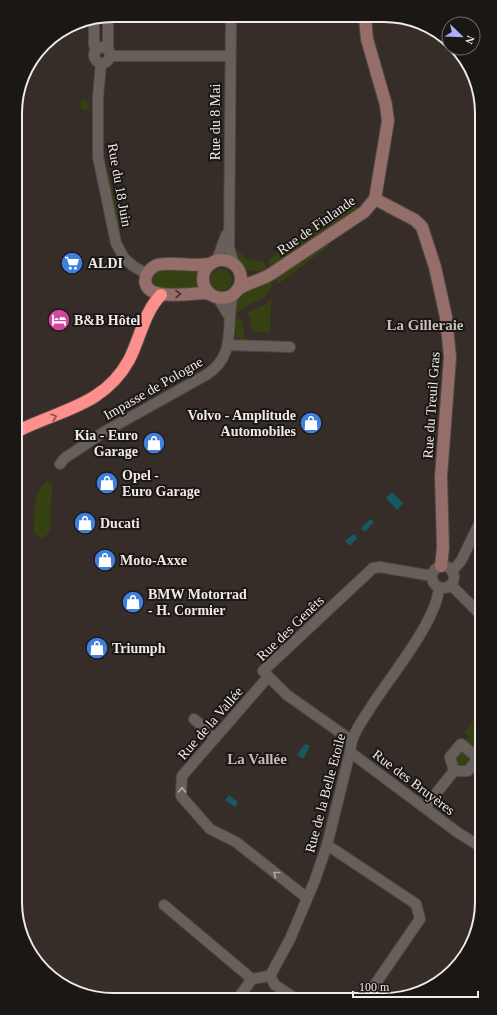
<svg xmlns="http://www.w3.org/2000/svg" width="497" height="1015" font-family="'Times New Roman',serif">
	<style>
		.green { fill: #364111 }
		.water { fill: #165864 }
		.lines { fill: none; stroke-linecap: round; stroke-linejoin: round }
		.street-casing { stroke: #504945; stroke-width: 12 }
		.secondary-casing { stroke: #504945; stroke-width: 14 }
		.highway-casing { stroke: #504945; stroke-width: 14 }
		.street { stroke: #685e5a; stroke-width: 10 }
		.secondary { stroke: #956d69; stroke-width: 12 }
		.highway { stroke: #fd8f8c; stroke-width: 12 }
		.oneway { stroke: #3f312e }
		.oneway2 { stroke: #8c5350 }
		.oneway3 { stroke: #b3aba8 }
		.labels { text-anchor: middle; stroke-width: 4; stroke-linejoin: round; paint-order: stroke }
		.street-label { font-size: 14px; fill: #f0eae7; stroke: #1a1715 }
		.poi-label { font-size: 14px; font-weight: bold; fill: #f0eae7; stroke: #1a1715; text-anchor: start }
		.neighbourhood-label { font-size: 15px; font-weight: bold; fill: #c8bdb8; stroke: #1a1715 }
		.rim { fill: none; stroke: #f0eae7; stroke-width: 2 }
	</style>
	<rect width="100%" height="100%" fill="#362d29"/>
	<g class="green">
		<polygon points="81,100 89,101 89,109 81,110"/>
		<polygon points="109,174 120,224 117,225 108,180"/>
		<polygon points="355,206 358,210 271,268 268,260 314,226"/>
		<polygon points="327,240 329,246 278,284 275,277"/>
		<path d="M 233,248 C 246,255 245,264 263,260 L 267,270 C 248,273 237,270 233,248 Z"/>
		<path d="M 162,269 L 200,271 L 198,280 L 201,289 C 188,289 149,296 153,275 Z"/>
		<circle cx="221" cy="280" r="11"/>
		<path d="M 271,280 L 272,287 C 265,303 251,299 241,311 L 234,311 L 236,298 L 241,292 Z"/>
		<polygon points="271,299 270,333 252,332 250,318 247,313 266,304"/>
		<polygon points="235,319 242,319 245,341 236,337"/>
		<path d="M 48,481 L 52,484 L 50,530 L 45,537 L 41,538 L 34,533 C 34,517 32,490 48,481 Z"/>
		<polygon points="478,715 481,717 481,750 479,753 465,741 469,737 464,733"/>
		<circle cx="461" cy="760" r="7"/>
	</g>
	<g class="water">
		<polygon points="392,492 403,503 397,510 386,498"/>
		<polygon points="370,519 374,522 365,532 361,528"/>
		<polygon points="354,534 357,538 350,546 345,541"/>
		<polygon points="305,744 310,746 303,759 297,755"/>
		<polygon points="229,795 238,802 235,807 225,800"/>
	</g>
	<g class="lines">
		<g class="street-casing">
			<g id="street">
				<polyline points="231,16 229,248 234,264"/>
				<polyline points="94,19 94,45 97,50"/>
				<circle cx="102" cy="55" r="8"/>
				<polyline points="108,51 108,16"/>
				<polyline points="110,56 230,56"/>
				<polyline points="101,63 98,97 98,157 116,243 124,258 133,266 147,274"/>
				<polyline points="217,260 226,235"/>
				<polyline points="218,298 229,316"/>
				<polyline points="229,345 290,347"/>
				<path d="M 60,464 L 65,458 L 104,432 L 206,375 C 238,355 225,325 233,294"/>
				<circle cx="443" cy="577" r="11"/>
				<polyline points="452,571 461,561 479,524"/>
				<polyline points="451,585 480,614"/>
				<polyline points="268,677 182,776 181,796 210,829 236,842 307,898"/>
				<polyline points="194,719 215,738"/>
				<polyline points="351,740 287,695 263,671 373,568 380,567 432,576"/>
				<polyline points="350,752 457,832 481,847"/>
				<polyline points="425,807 454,771 468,771 478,758 461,744 450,757 454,771"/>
				<polyline points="327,845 416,904 420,919 367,996"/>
				<polyline points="164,905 252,979"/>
				<path d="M 270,976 L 290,939 L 315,880 L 327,845 L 350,752 C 351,736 360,724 369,710 C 388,679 436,623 439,588"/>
				<polyline points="270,976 275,985 293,997"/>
				<polyline points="239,997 252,979 270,976"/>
			</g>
		</g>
		<g class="secondary-casing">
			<g id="secondary">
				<polyline points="375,199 415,220 422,227 435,267 446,317 450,357 441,477 443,548 441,566"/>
				<circle cx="222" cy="279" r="19"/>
				<path d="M 209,264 C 194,267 169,261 157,265 C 152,267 148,271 146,276 C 139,303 190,293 205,293 L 210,294"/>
				<path d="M 237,290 C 248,282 260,281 271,274 L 364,212 L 375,199 L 388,121 L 386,105 L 367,39 L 365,17"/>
			</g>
		</g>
		<g class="highway-casing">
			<path id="highway" d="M 18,431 C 59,410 104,406 129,360 C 140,339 144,312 161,295"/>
		</g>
		<use href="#street" class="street"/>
		<use href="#secondary" class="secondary"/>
		<use href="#highway" class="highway"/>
	</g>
	<defs><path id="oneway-chevron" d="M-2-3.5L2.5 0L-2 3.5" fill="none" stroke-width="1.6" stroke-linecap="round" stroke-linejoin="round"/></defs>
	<use class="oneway" href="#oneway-chevron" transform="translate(178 294) rotate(-1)"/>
	<use class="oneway2" href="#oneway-chevron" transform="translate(54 417) rotate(-19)"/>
	<g class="oneway3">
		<use href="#oneway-chevron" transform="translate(182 790) rotate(-89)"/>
		<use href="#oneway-chevron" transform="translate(276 874) rotate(-142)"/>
	</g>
	<defs>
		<g id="supermarket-disc" transform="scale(1.15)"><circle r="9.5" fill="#3f7fe0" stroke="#1a1715"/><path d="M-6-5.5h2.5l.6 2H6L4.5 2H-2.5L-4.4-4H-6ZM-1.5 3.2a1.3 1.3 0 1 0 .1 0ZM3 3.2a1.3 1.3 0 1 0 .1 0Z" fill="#fff"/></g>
		<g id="hotel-disc" transform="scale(1.15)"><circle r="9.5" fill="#d1479c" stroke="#1a1715"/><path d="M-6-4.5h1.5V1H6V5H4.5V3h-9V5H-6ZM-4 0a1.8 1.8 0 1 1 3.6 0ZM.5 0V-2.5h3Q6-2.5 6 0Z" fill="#fff"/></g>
		<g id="shop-disc" transform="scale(1.15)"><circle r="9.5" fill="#3f7fe0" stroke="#1a1715"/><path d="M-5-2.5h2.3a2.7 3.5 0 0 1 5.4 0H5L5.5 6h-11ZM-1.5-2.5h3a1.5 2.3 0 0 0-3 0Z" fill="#fff"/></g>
	</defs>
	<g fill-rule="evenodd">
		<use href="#supermarket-disc" x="72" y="263"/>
		<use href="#hotel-disc" x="59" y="320"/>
		<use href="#shop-disc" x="311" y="423"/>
		<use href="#shop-disc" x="154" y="443"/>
		<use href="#shop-disc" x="107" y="483"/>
		<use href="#shop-disc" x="85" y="523"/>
		<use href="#shop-disc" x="105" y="560"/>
		<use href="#shop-disc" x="133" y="602"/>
		<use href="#shop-disc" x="97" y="648"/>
	</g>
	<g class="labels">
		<g class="street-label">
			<text transform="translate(215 122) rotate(-90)" y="5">Rue du 8 Mai</text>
			<text transform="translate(120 185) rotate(80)" y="5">Rue du 18 Juin</text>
			<text transform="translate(316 225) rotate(-35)" y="5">Rue de Finlande</text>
			<text transform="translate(153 388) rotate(-30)" y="5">Impasse de Pologne</text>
			<text transform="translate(431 405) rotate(-86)" y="5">Rue du Treuil Gras</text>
			<text transform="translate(290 628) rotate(-44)" y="5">Rue des Genêts</text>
			<text transform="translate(210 723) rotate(-49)" y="5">Rue de la Vallée</text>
			<text transform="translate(414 782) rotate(37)" y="5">Rue des Bruyères</text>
			<text transform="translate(325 793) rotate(-75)" y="5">Rue de la Belle Etoile</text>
		</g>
		<g class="poi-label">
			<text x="88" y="268">ALDI</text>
			<text x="74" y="325">B&amp;B Hôtel</text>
			<text x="296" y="420" text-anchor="end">Volvo - Amplitude<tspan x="296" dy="16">Automobiles</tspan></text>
			<text x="138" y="440" text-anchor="end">Kia - Euro<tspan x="138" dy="16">Garage</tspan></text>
			<text x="122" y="480">Opel -<tspan x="122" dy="16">Euro Garage</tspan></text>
			<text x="100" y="528">Ducati</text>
			<text x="120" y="565">Moto-Axxe</text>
			<text x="148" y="599">BMW Motorrad<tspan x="148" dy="16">- H. Cormier</tspan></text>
			<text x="112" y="653">Triumph</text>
		</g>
		<g class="neighbourhood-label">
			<text x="425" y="330">La Gilleraie</text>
			<text x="257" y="764">La Vallée</text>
		</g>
	</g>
	<path d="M0 0H497V1015H0ZM113 22H384A91 91 0 0 1 475 113V902A91 91 0 0 1 384 993H113A91 91 0 0 1 22 902V113A91 91 0 0 1 113 22Z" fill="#1a1715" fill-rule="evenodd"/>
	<path class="rim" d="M113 22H384A91 91 0 0 1 475 113V902A91 91 0 0 1 384 993H113A91 91 0 0 1 22 902V113A91 91 0 0 1 113 22Z"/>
	<g transform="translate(461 36) rotate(113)"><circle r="19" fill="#1a1715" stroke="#706b69"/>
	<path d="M0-3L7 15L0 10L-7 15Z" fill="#abaffb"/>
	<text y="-6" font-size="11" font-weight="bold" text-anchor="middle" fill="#f0eae7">N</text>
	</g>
	<path d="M353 991v6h125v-6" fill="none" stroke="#f0eae7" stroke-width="2"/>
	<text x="359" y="991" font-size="12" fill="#f0eae7" stroke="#1a1715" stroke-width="3" paint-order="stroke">100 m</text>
</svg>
